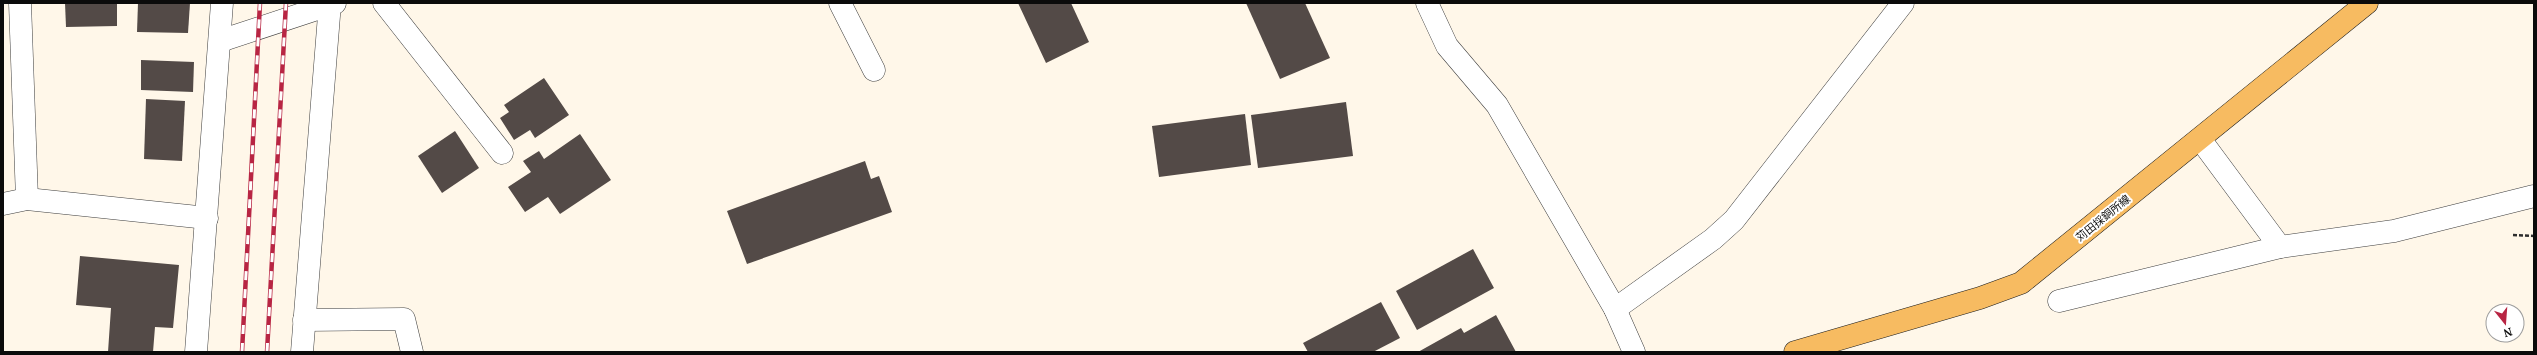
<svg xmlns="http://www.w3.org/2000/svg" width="2537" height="355" font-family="'PT Serif','Noto Sans JP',serif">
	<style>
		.building { fill: #534a47 }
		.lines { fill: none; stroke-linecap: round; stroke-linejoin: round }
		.minor-casing { stroke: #3e3e3e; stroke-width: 23 }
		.major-casing { stroke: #1c1c1c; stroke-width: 23 }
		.path { stroke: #2d2d2d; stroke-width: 2.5; stroke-dasharray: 4 2; stroke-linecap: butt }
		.minor { stroke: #fff; stroke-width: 22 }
		.major { stroke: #f7bb61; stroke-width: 22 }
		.rail-casing { stroke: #b82543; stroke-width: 4.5 }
		.rail { stroke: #fff; stroke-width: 3; stroke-dasharray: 9; stroke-linecap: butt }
		.labels { text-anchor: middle; stroke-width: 4; stroke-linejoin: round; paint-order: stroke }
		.street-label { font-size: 11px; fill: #0b0b0b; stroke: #fff }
	</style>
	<rect width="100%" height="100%" fill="#fff7e9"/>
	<g class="building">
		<polygon points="65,3 117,3 117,26 66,27"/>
		<polygon points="138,3 190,3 188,33 137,32"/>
		<polygon points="1018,3 1071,3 1089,42 1046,63"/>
		<polygon points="1246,3 1305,3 1330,58 1280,79"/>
		<polygon points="141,60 194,62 193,92 141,90"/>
		<polygon points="544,78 569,115 535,138 530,130 514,140 500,118 509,112 504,105"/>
		<polygon points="146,99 185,101 182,161 144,159"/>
		<polygon points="1346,102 1353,156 1258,168 1251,115"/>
		<polygon points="1245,114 1251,165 1159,177 1152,126"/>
		<polygon points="455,131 479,168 442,193 418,156"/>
		<polygon points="580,134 611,180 560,214 548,197 525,212 508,187 531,172 523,161 539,151 544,159"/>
		<polygon points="865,161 871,179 879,176 892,212 747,264 727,211"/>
		<polygon points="1473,249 1494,288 1417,330 1396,291"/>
		<polygon points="80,256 179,265 173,328 155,327 153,352 108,352 111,308 76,305"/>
		<polygon points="1381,302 1400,338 1373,352 1308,352 1303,343"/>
		<polygon points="1496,315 1516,352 1418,352 1461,328 1464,333"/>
	</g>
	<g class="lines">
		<g class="minor-casing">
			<g id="minor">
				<polyline points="20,3 27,199"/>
				<polyline points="384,3 502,153"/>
				<polyline points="840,3 874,70"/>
				<polyline points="1427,3 1447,46 1497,105 1615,309 1634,352"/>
				<polyline points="220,41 335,3"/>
				<polyline points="2200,139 2280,247"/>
				<polyline points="3,204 27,199 207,218"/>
				<polyline points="2059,301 2280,247 2394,231 2534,196"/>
				<polyline points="1615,309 1713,239 1734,220 1903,3"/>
				<polyline points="304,320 404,319 412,352"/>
				<polyline points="196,352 222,3"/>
				<polyline points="302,352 330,3"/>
			</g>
		</g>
		<g class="major-casing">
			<polyline id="major" points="1795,352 1980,298 2021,283 2367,3"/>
		</g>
		<polyline class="path" points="2513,235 2534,236"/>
		<use href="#minor" class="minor"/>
		<use href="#major" class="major"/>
		<g class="rail-casing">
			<g id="rail">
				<polyline points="242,352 260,3"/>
				<polyline points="267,352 286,3"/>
			</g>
		</g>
		<use href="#rail" class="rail"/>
	</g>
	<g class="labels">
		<g class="street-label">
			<text transform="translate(2103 218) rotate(-39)" y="4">苅田採銅所線</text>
		</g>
	</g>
	<rect width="2537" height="355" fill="none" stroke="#0b0b0b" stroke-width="8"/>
	<g transform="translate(2505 323) rotate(163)"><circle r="19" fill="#ffffff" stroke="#9d9d9d"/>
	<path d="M0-3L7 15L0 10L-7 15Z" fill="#b82543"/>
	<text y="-6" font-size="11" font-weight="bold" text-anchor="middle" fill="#0b0b0b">N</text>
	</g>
</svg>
